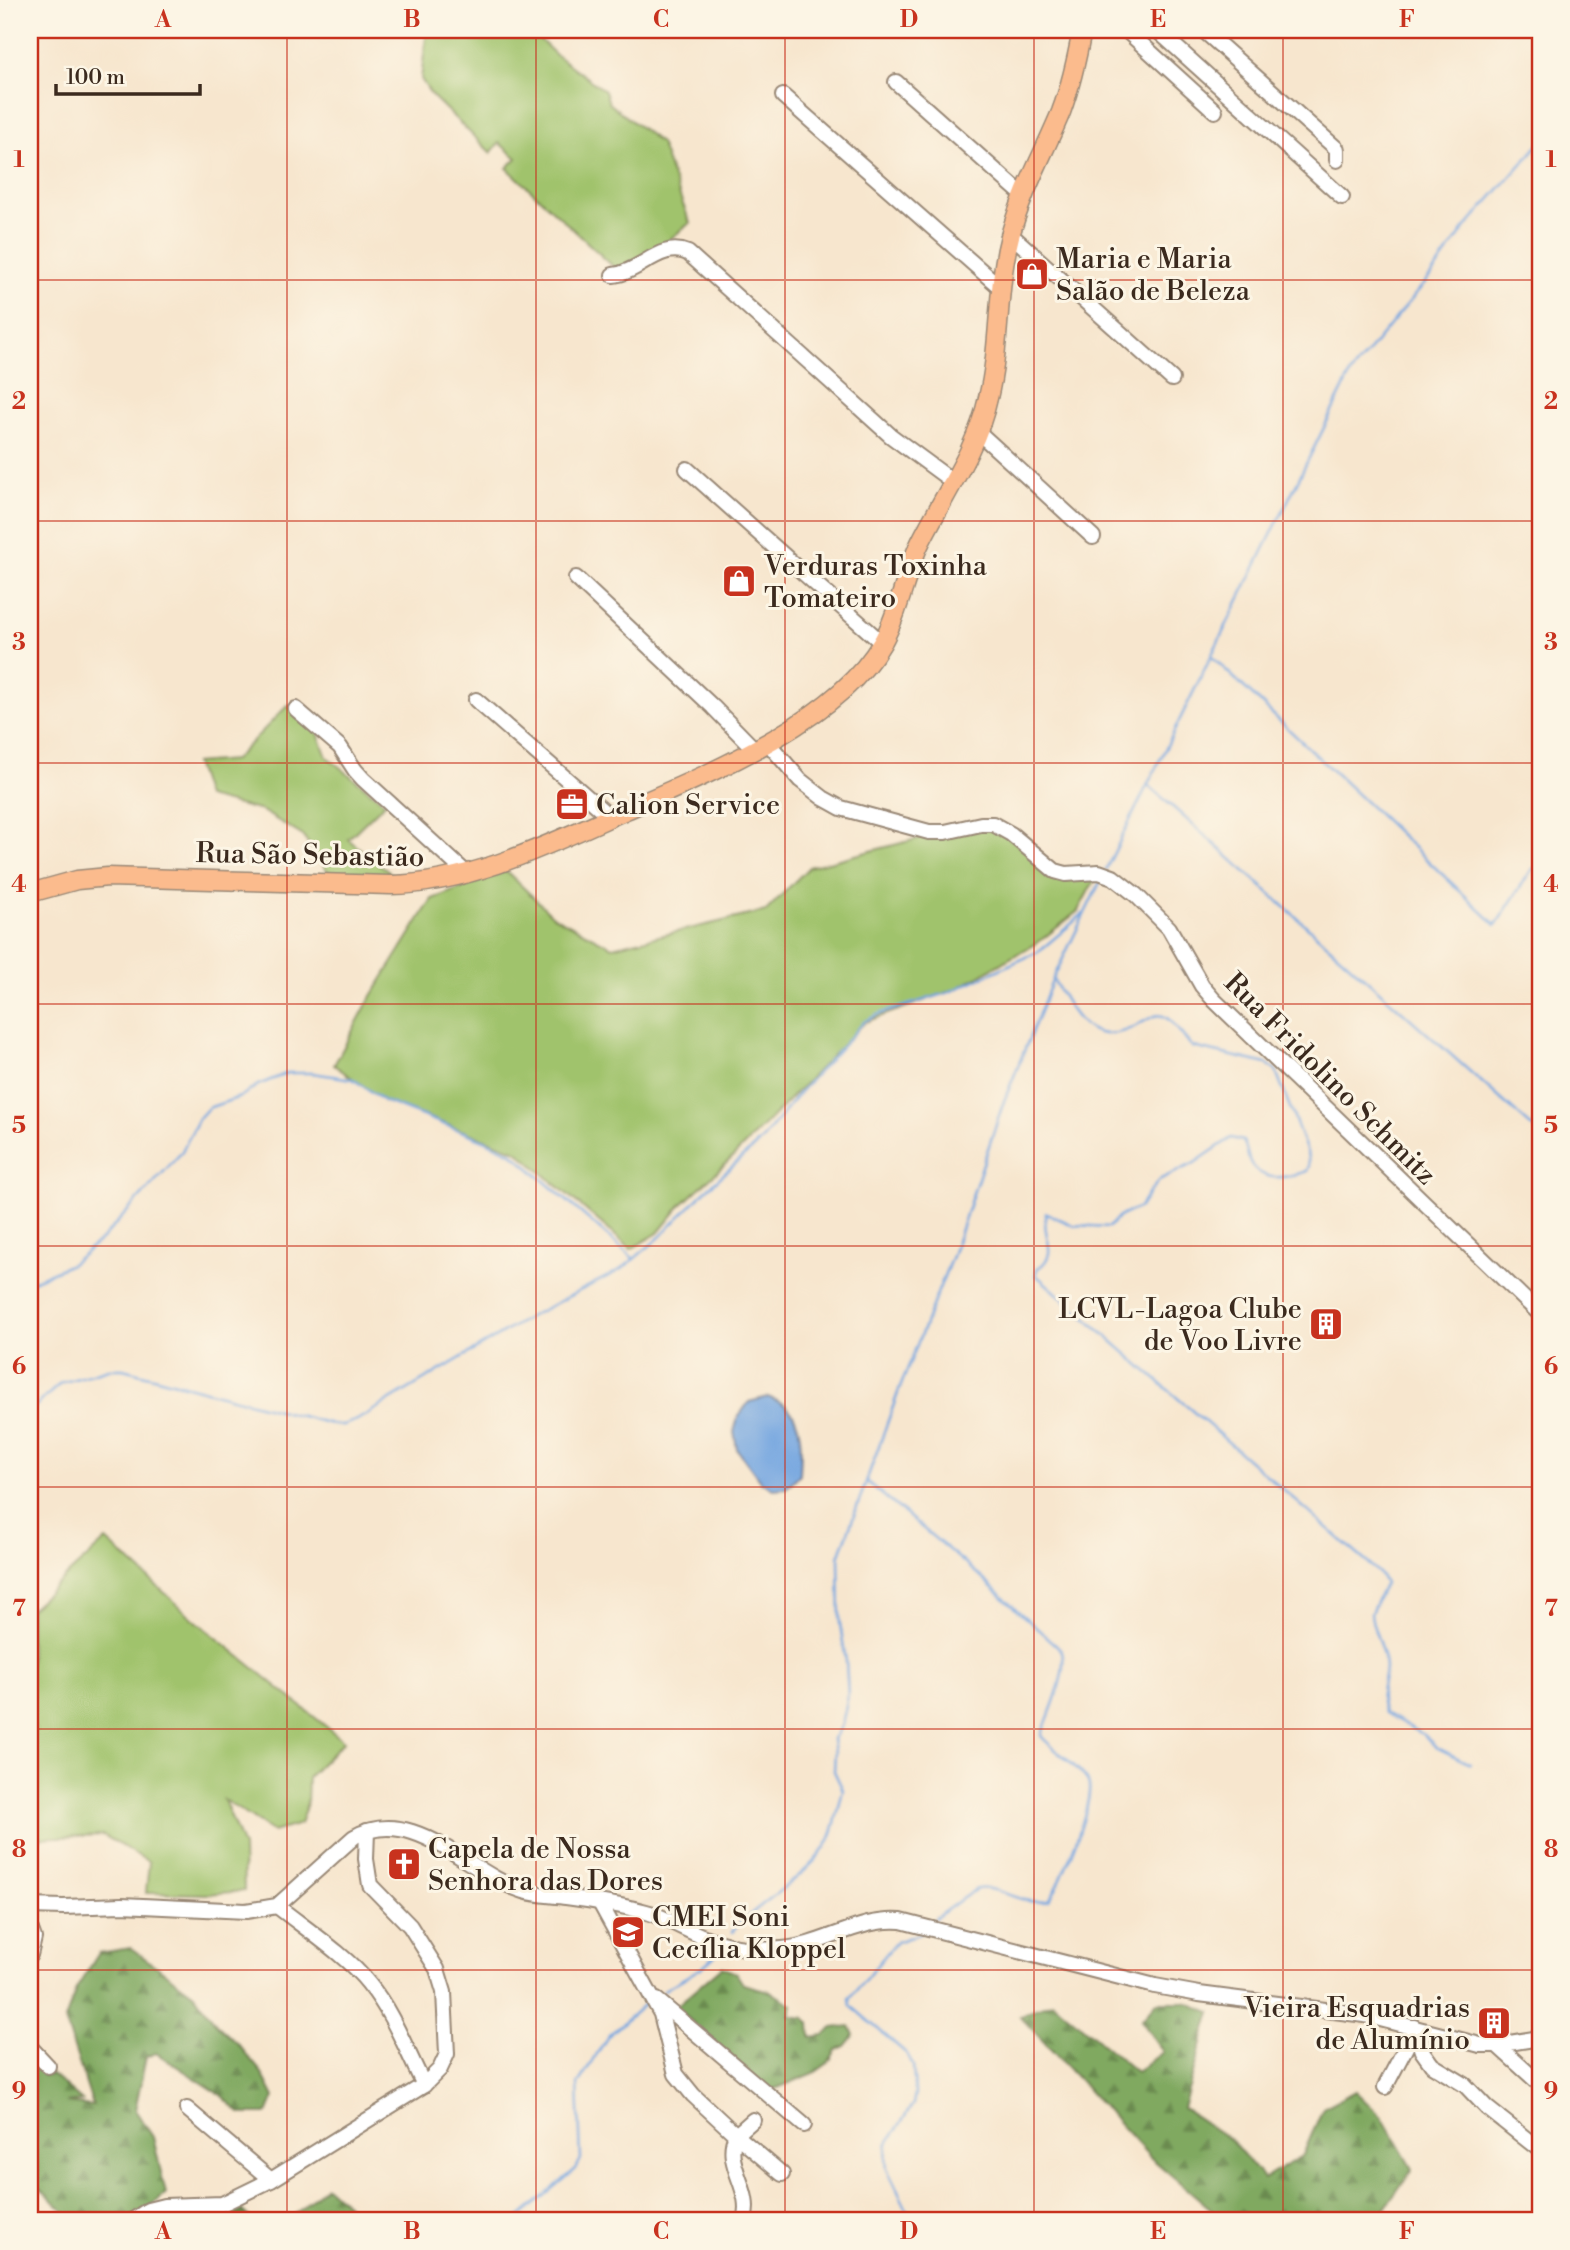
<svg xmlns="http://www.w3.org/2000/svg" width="1570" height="2250" font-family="'Libre Bodoni',serif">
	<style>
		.grass { fill: #a0c36c; stroke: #6e7645; stroke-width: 2 }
		.forest { fill: url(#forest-firs); stroke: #5e6a3f; stroke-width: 2 }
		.water { fill: #75a6e0; stroke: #58687f; stroke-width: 2 }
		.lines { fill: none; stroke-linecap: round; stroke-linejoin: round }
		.stream { stroke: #75a6e0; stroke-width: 2.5 }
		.minor-casing { stroke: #998876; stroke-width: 18 }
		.major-casing { stroke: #998876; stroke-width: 21 }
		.minor { stroke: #fff; stroke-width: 14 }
		.major { stroke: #fbbb8d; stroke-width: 18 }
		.grid { fill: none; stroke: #c8321e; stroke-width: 2; stroke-opacity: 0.55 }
		.labels { text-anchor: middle; stroke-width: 6; stroke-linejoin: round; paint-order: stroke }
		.poi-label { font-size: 28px; fill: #3b2a1e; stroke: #fcf5e5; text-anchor: start }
		.street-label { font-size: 28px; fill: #3b2a1e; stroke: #fcf5e5 }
		.neatline { fill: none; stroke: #c8321e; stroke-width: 2.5 }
		.grid-label { font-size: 23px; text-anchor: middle; font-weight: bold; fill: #c8321e }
	</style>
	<defs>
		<pattern id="forest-firs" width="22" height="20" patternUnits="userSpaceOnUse" patternTransform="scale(1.75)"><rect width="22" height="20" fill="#80a960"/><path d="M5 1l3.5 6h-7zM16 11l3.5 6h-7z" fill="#6a8a4f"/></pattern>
	</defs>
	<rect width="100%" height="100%" fill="#fcf5e5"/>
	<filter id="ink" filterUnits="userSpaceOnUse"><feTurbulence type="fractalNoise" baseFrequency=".0143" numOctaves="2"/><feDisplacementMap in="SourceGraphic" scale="14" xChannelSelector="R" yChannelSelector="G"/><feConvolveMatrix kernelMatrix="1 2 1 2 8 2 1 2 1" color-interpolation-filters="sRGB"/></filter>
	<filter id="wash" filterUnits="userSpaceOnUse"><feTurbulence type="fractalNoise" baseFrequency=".00686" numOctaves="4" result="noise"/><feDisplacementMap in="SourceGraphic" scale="28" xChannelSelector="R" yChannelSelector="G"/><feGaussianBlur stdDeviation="1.57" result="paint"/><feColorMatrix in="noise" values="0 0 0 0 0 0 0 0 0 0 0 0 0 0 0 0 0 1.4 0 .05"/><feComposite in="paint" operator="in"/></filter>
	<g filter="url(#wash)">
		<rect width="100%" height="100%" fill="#f7e6ce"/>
		<g class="grass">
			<polygon points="427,30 530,30 556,55 605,91 609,103 660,143 690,223 648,257 617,270 507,168 517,158 499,143 491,153 432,96 421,79"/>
			<polygon points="288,705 301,720 318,733 327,757 385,803 348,839 395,877 329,873 303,836 262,811 206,797 195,763 234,760"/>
			<polygon points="993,824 1045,865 1096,877 1078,911 1040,941 956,989 865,1022 735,1155 681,1205 658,1233 631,1249 517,1151 384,1101 334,1065 367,1004 432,899 506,871 553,916 612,947 766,911 809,867 944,832"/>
			<polygon points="106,1540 195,1620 344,1741 308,1777 307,1803 300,1824 273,1832 224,1800 243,1847 244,1891 207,1894 146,1893 149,1862 103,1835 36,1838 30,1830 30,1609"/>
		</g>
		<g class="forest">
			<polygon points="131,1948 194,1994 217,2025 237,2043 262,2073 274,2097 267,2114 241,2114 221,2095 156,2053 146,2057 135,2110 153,2137 166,2194 134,2220 72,2220 49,2196 30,2181 30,2056 82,2101 66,2103 93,2106 65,2020 76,1989 99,1953"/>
			<polygon points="722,1967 736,1973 743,1984 769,1991 793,2005 790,2016 805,2018 810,2023 811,2037 824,2035 833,2028 850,2026 854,2035 845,2046 836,2050 828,2063 814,2073 770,2091 675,2007"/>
			<polygon points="1053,2002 1136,2072 1163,2052 1141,2020 1157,2002 1185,2002 1211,2012 1183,2108 1232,2141 1264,2179 1303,2155 1323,2108 1355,2091 1382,2117 1412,2169 1377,2220 1224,2220 1150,2157 1020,2016"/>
			<polygon points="326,2186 364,2220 289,2220"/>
			<polygon points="235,2204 252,2220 175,2220 172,2213 224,2209"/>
		</g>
		<path class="water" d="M 768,1397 C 774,1400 784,1403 788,1408 C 804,1424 801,1453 800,1474 L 786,1488 L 773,1489 L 761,1482 L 737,1449 L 734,1432 L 738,1417 L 749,1402 Z"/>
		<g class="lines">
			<g class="stream">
				<polyline points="1212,657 1496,925 1532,869 1540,868"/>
				<polyline points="1148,785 1540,1134"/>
				<polyline points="1106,869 1351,373 1432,274 1465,228 1540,143"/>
				<path d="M 1053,979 C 1076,1020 1092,1053 1143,1022 C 1149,1019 1156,1013 1163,1016 C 1173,1019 1183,1039 1193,1047 L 1267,1064 L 1276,1071 L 1307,1152 L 1309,1166 L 1307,1171 C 1288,1178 1262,1184 1250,1162 C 1247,1156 1247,1148 1243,1141 L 1231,1138 L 1193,1164 L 1161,1179 L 1151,1190 L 1140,1207 L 1118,1217 L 1109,1227 L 1073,1225 L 1046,1213 C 1040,1237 1062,1252 1037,1269 L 1036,1275 L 1379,1573 L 1385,1583 L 1371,1613 C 1372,1632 1385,1649 1385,1668 C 1384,1684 1376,1699 1385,1713 L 1424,1735 L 1436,1747 L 1470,1764"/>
				<polyline points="30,1282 71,1264 102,1239 181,1153 199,1118 208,1108 240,1097 258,1085 288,1073 312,1073 353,1079 384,1101 484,1140 512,1153 634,1259"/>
				<polyline points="30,1411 61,1383 109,1369 123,1369 335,1425 343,1425 357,1420 531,1316 622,1269 660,1237 708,1188 762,1140 799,1093 865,1021 879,1014 947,993 1038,952 1083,914"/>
				<path d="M 867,1482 L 973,1570 L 1062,1651 C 1068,1673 1049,1715 1041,1736 C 1053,1750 1082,1769 1088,1782 C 1096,1797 1061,1886 1049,1900 C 1022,1908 1001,1885 977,1889 C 973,1890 943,1913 935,1918"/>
				<path d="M 732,1932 C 758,1901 814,1875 830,1838 C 836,1824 839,1806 843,1790 L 834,1771 L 835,1752 L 833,1740 L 842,1725 L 848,1695 L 846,1661 L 840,1624 L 839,1557 L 898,1393 L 952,1256 L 1004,1101 L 1053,979 L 1102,878"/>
				<polyline points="664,1990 701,1968 718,1953"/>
				<polyline points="516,2220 576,2169 581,2159 578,2084 608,2036 647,2002"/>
				<polyline points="912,2220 887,2169 886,2157 888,2143 913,2104 915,2093 913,2065 907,2054 851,2006 850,1998 896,1942 922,1933"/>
			</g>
		</g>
	</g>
	<g filter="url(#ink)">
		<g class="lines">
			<g class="minor-casing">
				<g id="minor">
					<polyline points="1126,30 1215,111"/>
					<polyline points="1157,30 1342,197"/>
					<polyline points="1203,30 1337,149 1337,160"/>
					<polyline points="896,82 1024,196"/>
					<polyline points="783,96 1001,288"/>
					<polyline points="1010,234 1172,379"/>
					<path d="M 613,275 C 641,272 660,241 688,253 L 891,436 L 952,481"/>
					<polyline points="977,431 1093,537"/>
					<polyline points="687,469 882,643"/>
					<polyline points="576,578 713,707 755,750"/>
					<polyline points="476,700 610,817"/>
					<polyline points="296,709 340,747 355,770 363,779 467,874"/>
					<polyline points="768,743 800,780 823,798 841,808 929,832 945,832 981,824 993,824 1011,834 1055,871 1066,874 1099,872 1113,877 1136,895 1169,928 1202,986 1214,1000 1540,1314"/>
					<path d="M 600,1903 L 661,2014 L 676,2074 L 693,2095 L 736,2135 C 722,2164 754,2190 744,2220"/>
					<path d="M 30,1906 L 63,1907 L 122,1905 L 246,1911 L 277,1906 L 354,1837 C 415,1803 469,1875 524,1891 C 537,1895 552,1895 566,1897 C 593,1901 624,1905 650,1913 C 668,1919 686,1930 704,1937 C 728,1947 756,1951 782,1949 C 823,1946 860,1917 901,1921 L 1155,1986 L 1199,1994 L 1365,2015 L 1480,2045 L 1497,2045 L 1540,2038"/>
					<path d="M 277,1906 C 306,1929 347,1956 369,1984 C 393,2013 407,2052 424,2085"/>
					<polyline points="30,1927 34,1938 30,1955"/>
					<polyline points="657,2000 804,2125"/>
					<polyline points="1414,2027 1422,2051 1432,2065 1465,2085 1487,2108 1540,2150"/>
					<polyline points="1497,2045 1540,2084"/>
					<polyline points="30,2047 48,2066"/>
					<polyline points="1385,2087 1415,2030"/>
					<polyline points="187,2109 271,2180"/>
					<polyline points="753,2120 736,2135 782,2174"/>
					<polyline points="133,2220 148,2210 164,2206 222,2204 271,2180 424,2085 440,2069 447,2054 444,1992 437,1969 410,1926 370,1885 366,1859 367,1831"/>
				</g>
			</g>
			<g class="major-casing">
				<path id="major" d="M 30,893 L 77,880 L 108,877 L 391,885 C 470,884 554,842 626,810 C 706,775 837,722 882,643 C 900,611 905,573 921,541 C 944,495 977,449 988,398 C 1001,345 996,289 1010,236 C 1022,192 1044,153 1061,112 C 1071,85 1077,58 1082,30"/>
			</g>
			<use href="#minor" class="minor"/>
			<use href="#major" class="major"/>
		</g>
	</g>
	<path class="grid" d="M 287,30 L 287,2220M 536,30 L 536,2220M 785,30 L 785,2220M 1034,30 L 1034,2220M 1283,30 L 1283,2220M 30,280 L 1540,280M 30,521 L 1540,521M 30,763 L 1540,763M 30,1004 L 1540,1004M 30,1246 L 1540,1246M 30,1487 L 1540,1487M 30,1729 L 1540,1729M 30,1970 L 1540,1970"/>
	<defs>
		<g id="shop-square" transform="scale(1.75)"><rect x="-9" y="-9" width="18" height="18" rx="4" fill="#c8321e" stroke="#fcf5e5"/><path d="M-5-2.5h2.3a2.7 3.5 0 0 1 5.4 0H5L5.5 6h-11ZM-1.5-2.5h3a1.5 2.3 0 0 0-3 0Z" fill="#fff"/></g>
		<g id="office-square" transform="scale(1.75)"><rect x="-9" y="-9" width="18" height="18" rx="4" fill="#c8321e" stroke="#fcf5e5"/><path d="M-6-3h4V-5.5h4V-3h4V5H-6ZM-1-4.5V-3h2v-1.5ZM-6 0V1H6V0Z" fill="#fff"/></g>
		<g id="building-square" transform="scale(1.75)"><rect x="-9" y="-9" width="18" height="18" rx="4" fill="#c8321e" stroke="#fcf5e5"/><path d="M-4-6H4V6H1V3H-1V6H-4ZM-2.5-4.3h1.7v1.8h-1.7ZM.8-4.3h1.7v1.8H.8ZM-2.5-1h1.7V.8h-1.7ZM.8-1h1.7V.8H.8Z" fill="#fff"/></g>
		<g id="church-square" transform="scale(1.75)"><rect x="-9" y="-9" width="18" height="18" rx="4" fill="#c8321e" stroke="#fcf5e5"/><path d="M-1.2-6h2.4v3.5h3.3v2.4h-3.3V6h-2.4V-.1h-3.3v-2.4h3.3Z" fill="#fff"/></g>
		<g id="school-square" transform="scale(1.75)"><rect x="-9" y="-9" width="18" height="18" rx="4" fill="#c8321e" stroke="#fcf5e5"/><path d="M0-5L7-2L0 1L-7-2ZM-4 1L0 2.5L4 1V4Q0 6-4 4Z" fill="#fff"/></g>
	</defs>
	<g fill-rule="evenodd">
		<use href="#shop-square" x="1032" y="274"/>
		<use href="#shop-square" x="739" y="581"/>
		<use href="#office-square" x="572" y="804"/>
		<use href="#building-square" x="1326" y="1324"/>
		<use href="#church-square" x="404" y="1864"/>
		<use href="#school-square" x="628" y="1932"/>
		<use href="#building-square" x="1494" y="2023"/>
	</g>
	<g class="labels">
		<g class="poi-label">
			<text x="1056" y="268">Maria e Maria<tspan x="1056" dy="32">Salão de Beleza</tspan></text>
			<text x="764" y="575">Verduras Toxinha<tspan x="764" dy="32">Tomateiro</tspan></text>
			<text x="596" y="814">Calion Service</text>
			<text x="1302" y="1318" text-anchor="end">LCVL-Lagoa Clube<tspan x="1302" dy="32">de Voo Livre</tspan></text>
			<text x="428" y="1858">Capela de Nossa<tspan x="428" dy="32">Senhora das Dores</tspan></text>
			<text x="652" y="1926">CMEI Soni<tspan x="652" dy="32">Cecília Kloppel</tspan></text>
			<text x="1470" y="2017" text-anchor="end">Vieira Esquadrias<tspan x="1470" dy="32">de Alumínio</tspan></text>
		</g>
		<g class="street-label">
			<text transform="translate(310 854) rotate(1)" y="10">Rua São Sebastião</text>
			<text transform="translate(1331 1078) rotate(45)" y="10">Rua Fridolino Schmitz</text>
		</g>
	</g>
	<rect width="1570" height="2250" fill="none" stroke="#fcf5e5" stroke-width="77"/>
	<path d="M56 84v10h144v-10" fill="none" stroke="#3b2a1e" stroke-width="3.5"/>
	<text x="66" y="84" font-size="21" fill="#3b2a1e" stroke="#fcf5e5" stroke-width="5" paint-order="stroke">100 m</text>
	<rect x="38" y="38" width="1494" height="2174" class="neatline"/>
	<g class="grid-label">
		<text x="163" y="27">A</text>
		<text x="412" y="27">B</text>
		<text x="661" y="27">C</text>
		<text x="909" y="27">D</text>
		<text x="1158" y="27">E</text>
		<text x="1407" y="27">F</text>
		<text x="19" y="167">1</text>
		<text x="1551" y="167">1</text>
		<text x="19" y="409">2</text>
		<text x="1551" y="409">2</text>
		<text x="19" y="650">3</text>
		<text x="1551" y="650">3</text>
		<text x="19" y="892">4</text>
		<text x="1551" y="892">4</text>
		<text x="19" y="1133">5</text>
		<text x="1551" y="1133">5</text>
		<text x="19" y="1374">6</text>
		<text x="1551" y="1374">6</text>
		<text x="19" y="1616">7</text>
		<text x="1551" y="1616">7</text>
		<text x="19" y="1857">8</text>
		<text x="1551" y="1857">8</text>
		<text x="19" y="2099">9</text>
		<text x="1551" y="2099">9</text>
		<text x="163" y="2239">A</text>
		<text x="412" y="2239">B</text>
		<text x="661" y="2239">C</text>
		<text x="909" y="2239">D</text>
		<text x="1158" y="2239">E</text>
		<text x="1407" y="2239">F</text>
	</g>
</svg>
